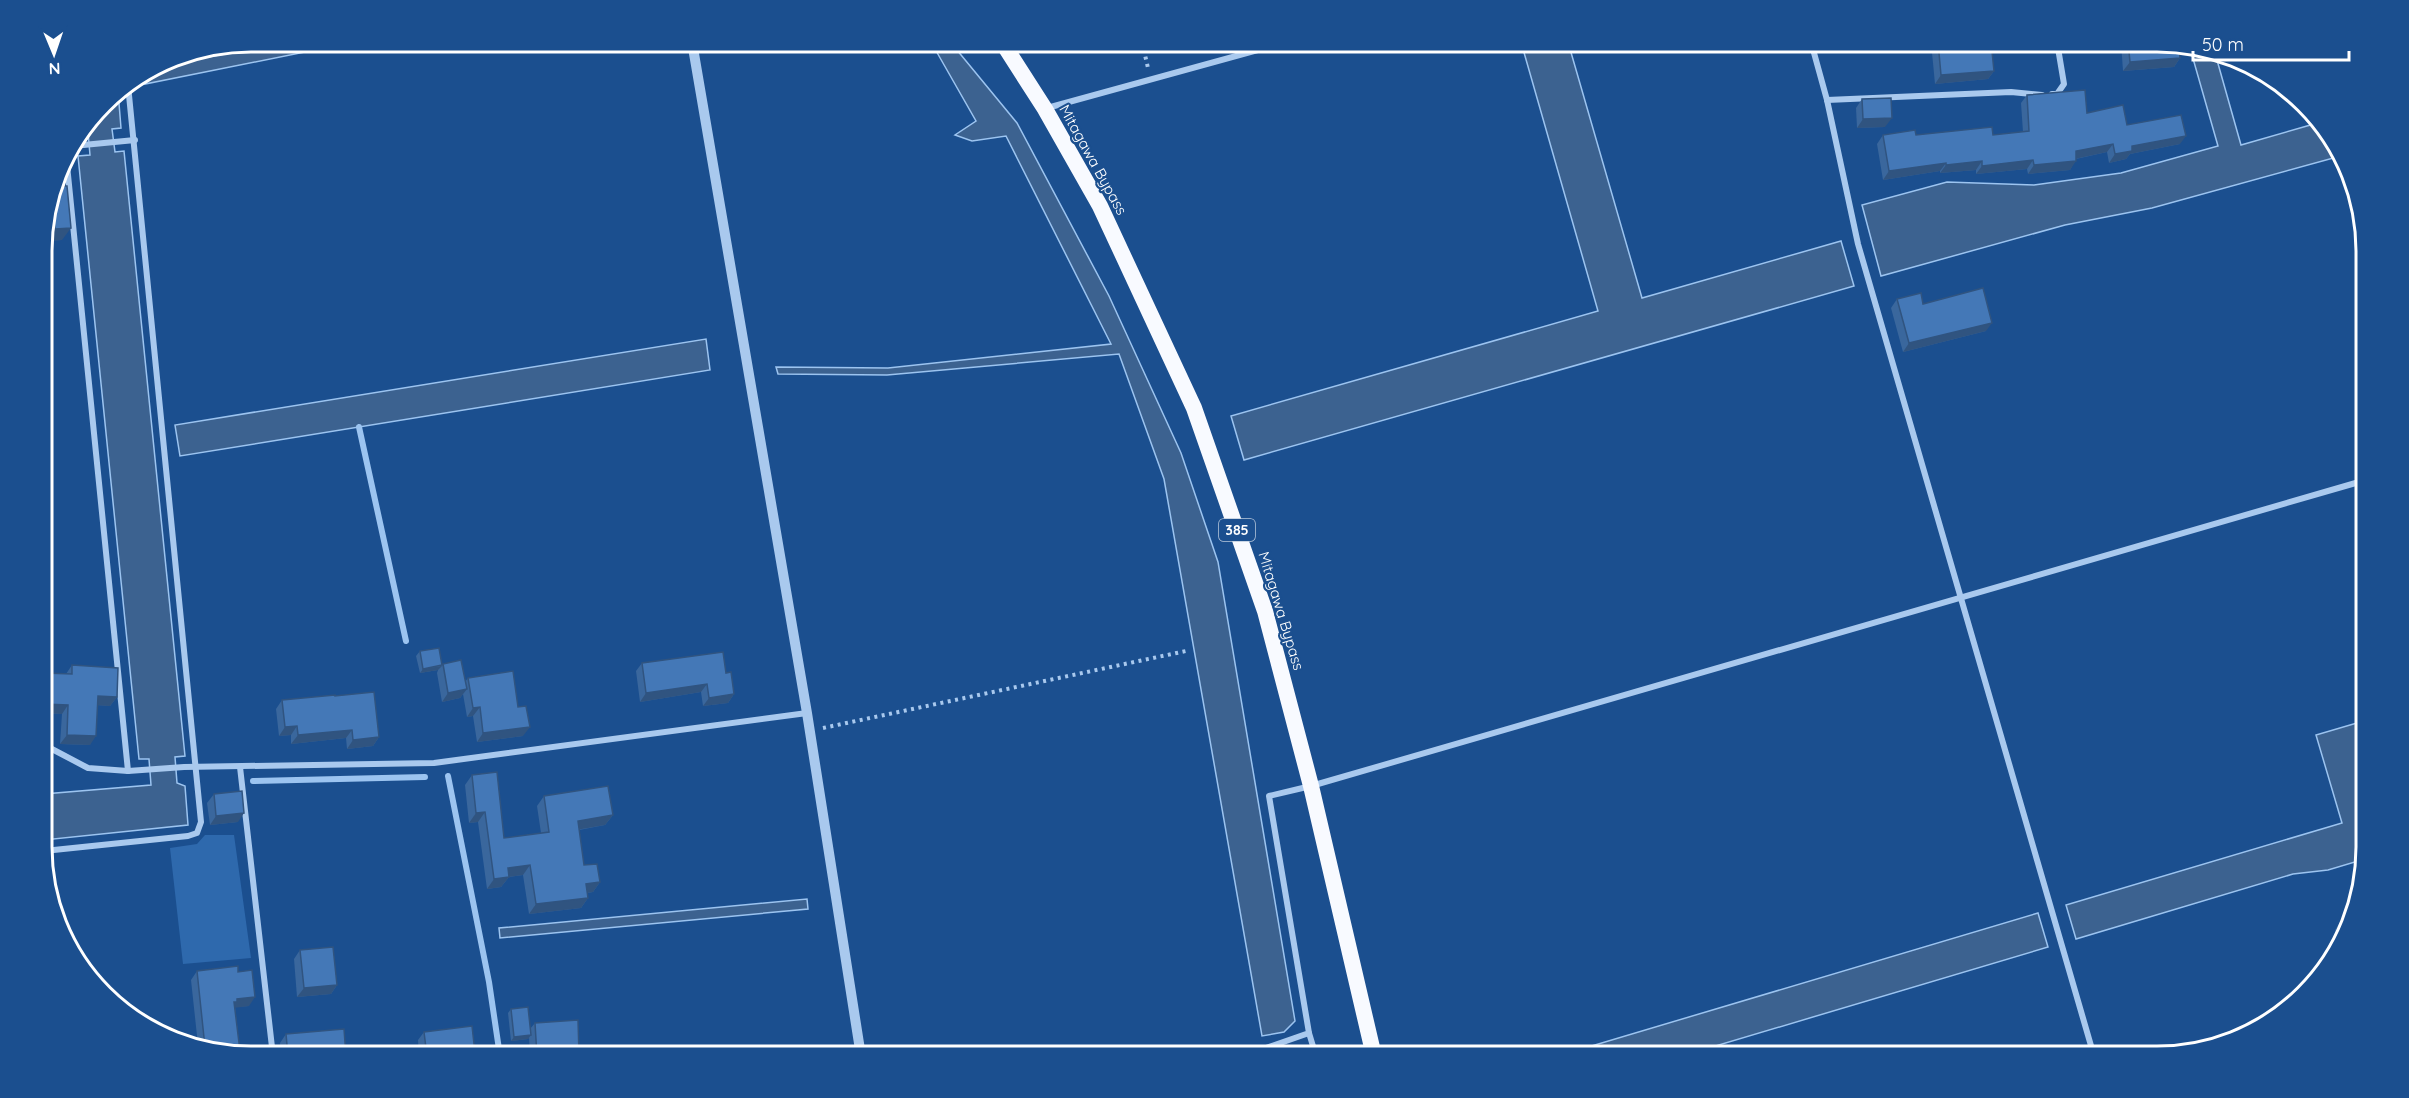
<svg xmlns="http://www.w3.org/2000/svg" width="2409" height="1098" font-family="Quicksand,sans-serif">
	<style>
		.green { fill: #2e69ad }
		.water { fill: #3c6290; stroke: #9cc4f0; stroke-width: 1.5 }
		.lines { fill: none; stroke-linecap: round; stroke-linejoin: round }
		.stream { stroke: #9cc4f0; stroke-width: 6 }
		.path { stroke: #a9c9ee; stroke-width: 4; stroke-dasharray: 3 4.5; stroke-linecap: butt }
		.minor { stroke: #a9c9ee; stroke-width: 6 }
		.tertiary { stroke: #a9c9ee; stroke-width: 10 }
		.trunk { stroke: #f8faff; stroke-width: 16 }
		.wall { fill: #3a679d }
		.shaded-wall { fill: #305480 }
		.building { fill: #4478b7; stroke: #305480; stroke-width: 1.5 }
		.labels { text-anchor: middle; stroke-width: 4.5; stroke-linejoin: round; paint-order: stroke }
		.shield { fill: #1b4f8f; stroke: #bbcadd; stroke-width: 1.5 }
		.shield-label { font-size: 14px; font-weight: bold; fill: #fff }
		.street-label { font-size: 15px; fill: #fff; stroke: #1b4f8f }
		.rim { fill: none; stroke: #fff; stroke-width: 3 }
	</style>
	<rect width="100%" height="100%" fill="#1b4f8f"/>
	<polygon class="green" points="205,835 234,835 251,958 183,964 170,848 197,844"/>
	<g class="water">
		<polygon points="293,42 329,42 330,47 145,84 144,75 157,66"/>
		<polygon points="931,42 952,44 1017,123 1109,296 1181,453 1218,562 1295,1021 1284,1032 1262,1036 1164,479 1119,354 887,375 778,374 776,367 888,368 1111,344 1006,136 972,141 955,135 976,121"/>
		<polygon points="1521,42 1568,42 1642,298 1841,241 1854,286 1244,460 1231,416 1598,311"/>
		<polygon points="2190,48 2215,53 2241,145 2321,122 2337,157 2152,208 2065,225 1881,276 1862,205 1947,182 2034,185 2121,173 2218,146"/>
		<polygon points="118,91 121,128 112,129 115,152 124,151 185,756 175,757 177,783 185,786 188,825 44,840 44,794 151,785 149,759 139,759 78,156 90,155 88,132 84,132 113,94"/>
		<polygon points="706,339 710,370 180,456 175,425"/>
		<polygon points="2367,720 2367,753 2363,755 2367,766 2367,847 2365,859 2328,870 2293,874 2076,939 2066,905 2342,823 2316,735"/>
		<polygon points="807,899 808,909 500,938 499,928"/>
		<polygon points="2038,913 2048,947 1682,1056 1558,1056"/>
	</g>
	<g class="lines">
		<g class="stream">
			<polyline points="359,427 406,641"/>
			<polyline points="448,776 489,982 500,1056"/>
			<polyline points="253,781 425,777"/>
		</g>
		<g class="path">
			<polyline points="1142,42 1148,68"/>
			<polyline points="823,728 1186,651"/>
		</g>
		<g class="minor">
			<polyline points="1811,42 1827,100 1858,244 2094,1056"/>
			<polyline points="2052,94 2057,94 2064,84 2057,42"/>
			<polyline points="1827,100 2011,92 2042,95"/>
			<polyline points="1047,108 1287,42"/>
			<polyline points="73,146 135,140"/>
			<polyline points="66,155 128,771"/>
			<polyline points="44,747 50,748 88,768 128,771 184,767 434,763 807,713"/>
			<polyline points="240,767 273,1056"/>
			<polyline points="44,851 188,836 197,833 201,822 128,85"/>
			<polyline points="1309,1033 1316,1056"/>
			<polyline points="1243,1056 1309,1033 1269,796 1311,786 2366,480"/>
		</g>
		<polyline class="tertiary" points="692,42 807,713 861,1056"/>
		<polyline class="trunk" points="1002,42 1045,109 1100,206 1194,408 1265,611 1311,786 1374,1056"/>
	</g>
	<g class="wall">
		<polygon points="1931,42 1991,42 1994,71 1988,79 1935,84"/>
		<polygon points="2121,42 2158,42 2180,58 2174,67 2123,71"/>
		<polygon points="2027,95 2127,125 2180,144 2130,154 2126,159 2109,163 2107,152 2076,159 2070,170 2028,174 2027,169 1976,174 1976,170 1940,173 1940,171 1883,180 1877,144 1883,135 1993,135 2023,132 2021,103"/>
		<polygon points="1862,99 1885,127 1857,128 1856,108"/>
		<polygon points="56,186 62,240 46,241 45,234 43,234"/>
		<polygon points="1897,299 1923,304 1986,331 1903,352 1891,308"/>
		<polygon points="420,651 442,664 465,682 468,678 518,707 523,736 477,742 473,716 467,717 463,694 460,698 442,702 437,673 438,670 420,673 416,656"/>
		<polygon points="642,663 726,673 734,694 728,703 703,706 701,692 640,702 636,671"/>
		<polygon points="72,665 117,697 110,706 97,705 90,745 60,744 62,714 44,713 43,673 66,674"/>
		<polygon points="335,696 379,737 373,746 347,749 346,738 291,744 291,735 279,736 276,709 282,700"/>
		<polygon points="472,775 504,838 541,833 537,806 544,796 613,815 605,825 579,830 584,865 600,882 593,892 587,893 588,898 581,908 529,914 523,875 509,877 501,887 487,889 478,822 469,823 465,785"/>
		<polygon points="214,794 238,822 210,825 207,803"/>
		<polygon points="2344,916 2351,927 2340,946 2335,930"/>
		<polygon points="300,950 337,985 331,994 297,997 294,959"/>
		<polygon points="197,971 238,972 249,1006 235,1007 240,1051 238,1053 198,1045 191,980"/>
		<polygon points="511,1009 530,1029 535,1023 579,1054 578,1056 530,1056 529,1037 528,1039 511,1041 508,1013"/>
		<polygon points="424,1032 475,1053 472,1056 419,1056 418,1040"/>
		<polygon points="286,1034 346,1056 281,1056 280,1043"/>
	</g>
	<g class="shaded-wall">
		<polygon points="2069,42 2111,42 2066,46"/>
		<polygon points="2180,58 2174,67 2123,71 2130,62"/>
		<polygon points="1994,71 1988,79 1935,84 1941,75"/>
		<polygon points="1892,118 1885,127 1857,128 1863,119"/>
		<polygon points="2186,136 2180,144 2130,154 2126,159 2109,163 2115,154 2132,146"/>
		<polygon points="2113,144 2107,152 2070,160 2076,151"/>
		<polygon points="2033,160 2027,169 1976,174 1982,166"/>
		<polygon points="1982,161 1976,170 1940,173 1946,165"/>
		<polygon points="2076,161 2070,170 2028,174 2034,165"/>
		<polygon points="1946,163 1940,171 1883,180 1889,171"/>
		<polygon points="54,221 45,234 43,234 47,222"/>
		<polygon points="71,228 62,240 46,241 55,229"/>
		<polygon points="1992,323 1986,331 1903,352 1909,343"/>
		<polygon points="442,666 438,670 420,673 423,669"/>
		<polygon points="707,684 701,692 640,702 646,693"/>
		<polygon points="467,689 460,698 442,702 448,693"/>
		<polygon points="734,694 728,703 703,706 709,698"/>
		<polygon points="98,696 117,697 110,706 92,705"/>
		<polygon points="43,704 68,705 62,714 44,713"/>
		<polygon points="480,707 473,716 467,717 473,708"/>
		<polygon points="297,726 291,735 279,736 285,727"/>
		<polygon points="530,727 523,736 477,742 483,733"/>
		<polygon points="352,730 346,738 291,744 298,735"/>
		<polygon points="67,735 96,736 90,745 60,744"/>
		<polygon points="379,737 373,746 347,749 353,740"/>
		<polygon points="485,812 478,822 469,823 476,813"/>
		<polygon points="244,813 238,822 210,825 216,816"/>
		<polygon points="613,815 605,825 570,831 578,821"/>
		<polygon points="530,865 523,875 500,878 508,868"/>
		<polygon points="509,877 501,887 487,889 494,879"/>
		<polygon points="600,882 593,892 579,894 586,884"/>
		<polygon points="588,898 581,908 529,914 536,904"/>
		<polygon points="337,985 331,994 297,997 304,988"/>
		<polygon points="255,997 249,1006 233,1008 228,1011 237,999"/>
		<polygon points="531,1035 528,1039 511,1041 514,1037"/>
		<polygon points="475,1053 472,1056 444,1056"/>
		<polygon points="579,1054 578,1056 546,1056"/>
	</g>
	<g class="building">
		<polygon points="1938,42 1991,42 1994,71 1941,75"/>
		<polygon points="2128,42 2158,42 2179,46 2180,58 2130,62"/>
		<polygon points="2085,90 2087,113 2123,105 2127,125 2181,115 2186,136 2132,146 2132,151 2115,154 2113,144 2076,151 2076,161 2034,165 2033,160 1982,166 1982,161 1946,165 1946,163 1889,171 1883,135 1915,130 1916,135 1992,127 1993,135 2029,131 2027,95"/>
		<polygon points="1891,98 1892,118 1863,119 1862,99"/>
		<polygon points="56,186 67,186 71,228 55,229 54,221 47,222"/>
		<polygon points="1983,288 1992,323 1909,343 1897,299 1921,293 1923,304"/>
		<polygon points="439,648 442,665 423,669 420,651"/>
		<polygon points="723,652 726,673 731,672 734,694 709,698 707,684 646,693 642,663"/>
		<polygon points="461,660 467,689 448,693 443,664"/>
		<polygon points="72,665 118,668 117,697 98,696 96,736 67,735 68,705 43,704 43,673 72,674"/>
		<polygon points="513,671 518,707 526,706 530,727 483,733 480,707 473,708 468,678"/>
		<polygon points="374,692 379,737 353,740 352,730 298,735 297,726 285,727 282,700 335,695 335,696"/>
		<polygon points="497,772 504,838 549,832 544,796 608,786 613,815 578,821 584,865 597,864 600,882 586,884 588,898 536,904 530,865 508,868 509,877 494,879 485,812 476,813 472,775"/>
		<polygon points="242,791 244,813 216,816 214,794"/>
		<polygon points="2354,914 2351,927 2349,931 2344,916"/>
		<polygon points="333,947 337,985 304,988 300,950"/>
		<polygon points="238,966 238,972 252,970 255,997 237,999 237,1002 234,1002 240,1051 231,1052 205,1047 197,971"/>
		<polygon points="528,1007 531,1035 514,1037 511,1009"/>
		<polygon points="578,1020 579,1054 537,1056 535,1023"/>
		<polygon points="472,1026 475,1053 444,1056 427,1056 424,1032"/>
		<polygon points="344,1029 346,1056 288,1056 286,1034"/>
	</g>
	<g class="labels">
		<rect class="shield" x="1219" y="519" width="36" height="22" rx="4.5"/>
		<g class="shield-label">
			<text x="1237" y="535">385</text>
		</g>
		<g class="street-label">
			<text transform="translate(1093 160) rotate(61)" y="5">Mitagawa Bypass</text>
			<text transform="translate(1281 611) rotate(73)" y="5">Mitagawa Bypass</text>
		</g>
	</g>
	<path d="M0 0H2409V1098H0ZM251 52H2157A199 199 0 0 1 2356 251V847A199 199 0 0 1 2157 1046H251A199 199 0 0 1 52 847V251A199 199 0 0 1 251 52Z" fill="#1b4f8f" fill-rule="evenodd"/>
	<path class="rim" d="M251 52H2157A199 199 0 0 1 2356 251V847A199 199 0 0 1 2157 1046H251A199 199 0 0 1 52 847V251A199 199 0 0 1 251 52Z"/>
	<g transform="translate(54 54) rotate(178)" stroke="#1b4f8f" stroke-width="4.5" paint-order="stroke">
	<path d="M0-4.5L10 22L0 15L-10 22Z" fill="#ffffff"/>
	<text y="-9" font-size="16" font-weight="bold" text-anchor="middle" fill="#ffffff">N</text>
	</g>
	<path d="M2193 51v9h156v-9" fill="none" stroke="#ffffff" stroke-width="3"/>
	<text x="2202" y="51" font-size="18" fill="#ffffff" stroke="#1b4f8f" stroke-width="4.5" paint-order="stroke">50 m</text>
</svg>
